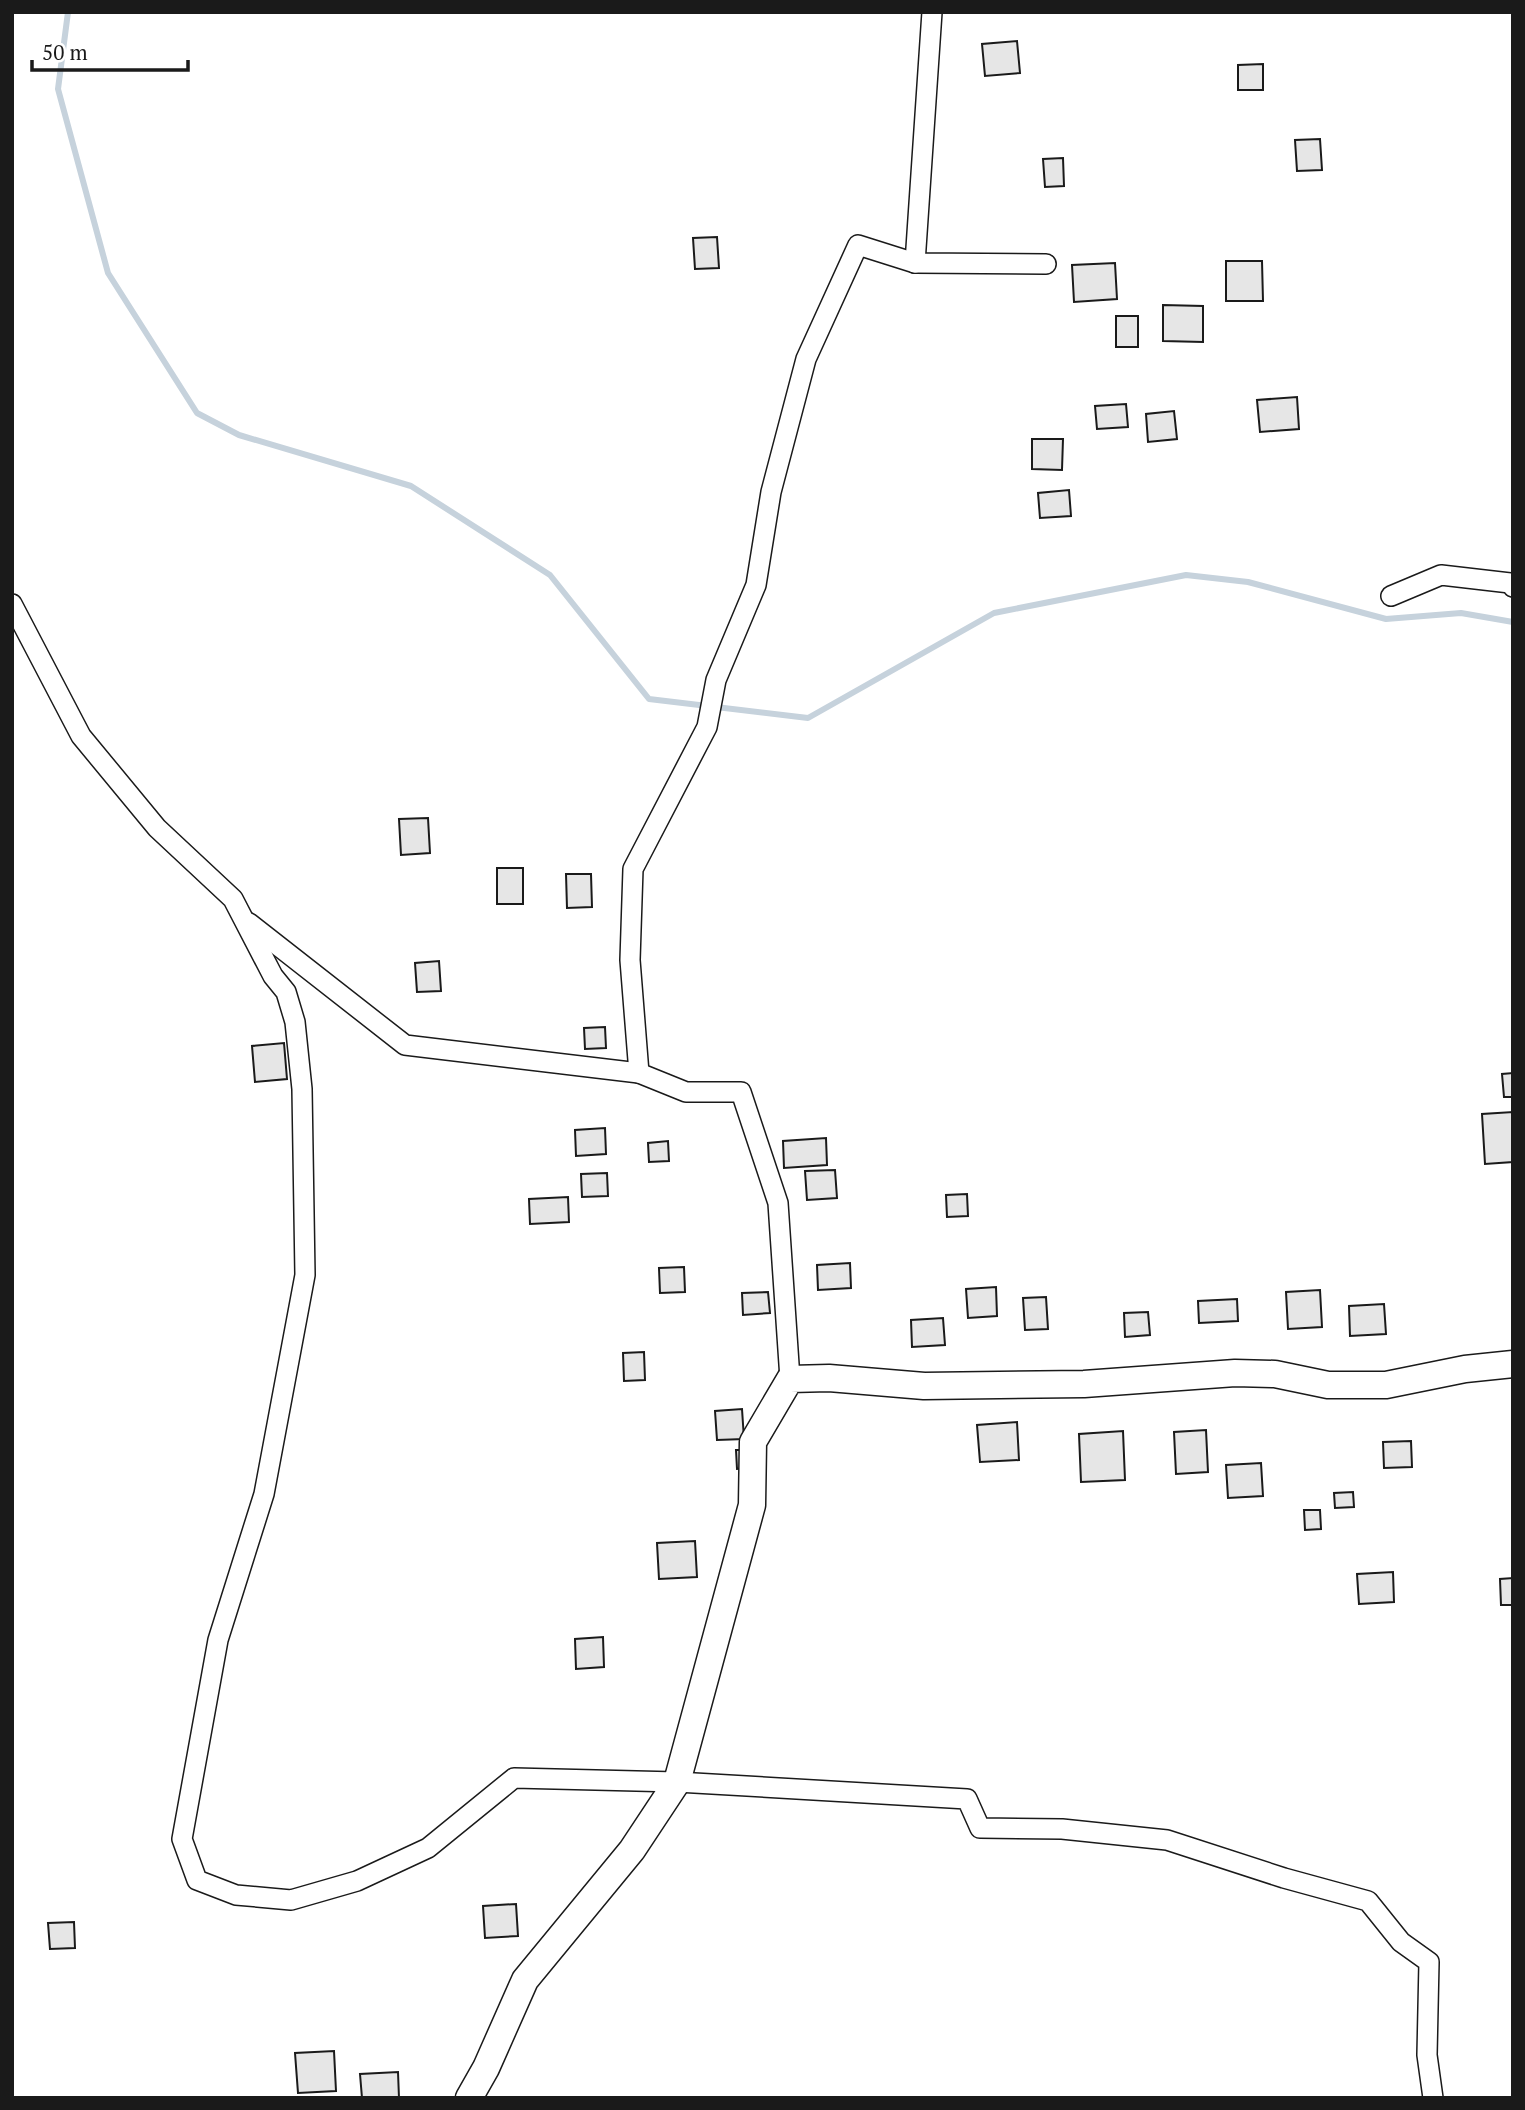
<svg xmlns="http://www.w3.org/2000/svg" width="1525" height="2110" font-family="'PT Serif',serif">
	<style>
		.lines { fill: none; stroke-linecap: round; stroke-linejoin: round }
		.stream { stroke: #c6d2dc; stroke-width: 6 }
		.building { fill: #e6e6e6; stroke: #1a1a1a; stroke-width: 2 }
		.street-casing { stroke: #1a1a1a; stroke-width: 22 }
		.secondary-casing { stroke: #1a1a1a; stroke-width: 29 }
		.street { stroke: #fff; stroke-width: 19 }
		.secondary { stroke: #fff; stroke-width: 26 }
	</style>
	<rect width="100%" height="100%" fill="#fff"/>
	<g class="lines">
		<polyline class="stream" points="68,12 58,89 108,273 197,413 239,435 411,486 550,575 649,699 808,718 994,613 1186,575 1248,582 1386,619 1461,613 1513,622"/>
	</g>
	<g class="building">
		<polygon points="1017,41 1020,73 985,76 982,44"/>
		<polygon points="1263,64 1263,90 1238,90 1238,65"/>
		<polygon points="1320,139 1322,170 1297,171 1295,140"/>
		<polygon points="1063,158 1064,186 1045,187 1043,159"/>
		<polygon points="717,237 719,268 695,269 693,238"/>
		<polygon points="1226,261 1262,261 1263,301 1226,301"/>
		<polygon points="1115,263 1117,299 1074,302 1072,265"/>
		<polygon points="1163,305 1203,306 1203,342 1163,341"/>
		<rect x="1116" y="316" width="22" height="31"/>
		<polygon points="1297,397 1299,429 1260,432 1257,400"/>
		<polygon points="1126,404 1128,427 1097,429 1095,406"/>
		<polygon points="1174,411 1177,439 1148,442 1146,414"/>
		<polygon points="1032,439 1063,439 1062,470 1032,469"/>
		<polygon points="1069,490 1071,516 1040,518 1038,493"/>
		<polygon points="428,818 430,853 401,855 399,819"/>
		<rect x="497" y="868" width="26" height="36"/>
		<polygon points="566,874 591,874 592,907 567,908"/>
		<polygon points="439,961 441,991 417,992 415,963"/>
		<polygon points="605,1027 606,1048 585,1049 584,1028"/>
		<polygon points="284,1043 287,1079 255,1082 252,1046"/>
		<polygon points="1513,1073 1513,1097 1504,1097 1502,1074"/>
		<polygon points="1513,1112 1513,1162 1485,1164 1482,1114"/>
		<polygon points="605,1128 606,1154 576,1156 575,1130"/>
		<polygon points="826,1138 827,1165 784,1168 783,1141"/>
		<polygon points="668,1141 669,1161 649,1162 648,1143"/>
		<polygon points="835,1170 837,1198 807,1200 805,1171"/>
		<polygon points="607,1173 608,1196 582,1197 581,1174"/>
		<polygon points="967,1194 968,1216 947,1217 946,1195"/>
		<polygon points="568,1197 569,1222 530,1224 529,1199"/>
		<polygon points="850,1263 851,1288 818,1290 817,1265"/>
		<polygon points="684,1267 685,1292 660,1293 659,1268"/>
		<polygon points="996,1287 997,1316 968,1318 966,1289"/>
		<polygon points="1320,1290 1322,1327 1288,1329 1286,1292"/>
		<polygon points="768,1292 770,1313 743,1315 742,1293"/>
		<polygon points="1046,1297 1048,1329 1025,1330 1023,1298"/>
		<polygon points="1237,1299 1238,1321 1199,1323 1198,1301"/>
		<polygon points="1384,1304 1386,1334 1350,1336 1349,1306"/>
		<polygon points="1148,1312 1150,1335 1125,1337 1124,1313"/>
		<polygon points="943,1318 945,1345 912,1347 911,1320"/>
		<polygon points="644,1352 645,1380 624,1381 623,1353"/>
		<polygon points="742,1409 744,1439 717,1440 715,1411"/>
		<polygon points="1017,1422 1019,1460 980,1462 977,1425"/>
		<polygon points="1206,1430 1208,1472 1176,1474 1174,1432"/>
		<polygon points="1123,1431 1125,1480 1081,1482 1079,1434"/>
		<polygon points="1411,1441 1412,1467 1384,1468 1383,1442"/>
		<polygon points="736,1450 748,1450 748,1468 737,1469"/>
		<polygon points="1261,1463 1263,1496 1228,1498 1226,1465"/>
		<polygon points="1353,1492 1354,1507 1335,1508 1334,1493"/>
		<polygon points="1304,1510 1320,1510 1321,1529 1305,1530"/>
		<polygon points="695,1541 697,1577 659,1579 657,1543"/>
		<polygon points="1393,1572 1394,1602 1359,1604 1357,1574"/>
		<polygon points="1513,1578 1513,1605 1501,1605 1500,1579"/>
		<polygon points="603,1637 604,1667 576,1669 575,1639"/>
		<polygon points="516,1904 518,1936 485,1938 483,1906"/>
		<polygon points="74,1922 75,1948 50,1949 48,1923"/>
		<polygon points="334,2051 336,2091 298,2093 295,2053"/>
		<polygon points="398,2072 399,2098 362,2098 360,2074"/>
	</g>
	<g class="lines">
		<g class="street-casing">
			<g id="street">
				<polyline points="932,12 915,263 1046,264"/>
				<polyline points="1391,596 1441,575 1510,583 1513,587"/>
				<polyline points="12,604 81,736 157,828 233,899 273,976 286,992 295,1022 302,1089 305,1275 264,1494 218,1640 182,1839 197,1880 236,1895 291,1900 357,1881 428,1848 514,1778 677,1782 967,1799 980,1828 1062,1829 1167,1840 1284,1878 1368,1901 1401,1942 1429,1962 1427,2055 1433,2098"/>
				<polyline points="249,923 405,1045 639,1073"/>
				<polyline points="790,1379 778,1203 741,1092 686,1092 639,1073 630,960 633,869 707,727 716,680 756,585 771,492 806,359 858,245 915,263"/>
			</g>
		</g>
		<g class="secondary-casing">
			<polyline id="secondary" points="469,2098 486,2068 525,1980 632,1850 677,1782 752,1505 753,1442 790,1379 829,1378 924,1386 1084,1384 1235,1373 1275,1374 1328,1385 1386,1385 1465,1369 1513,1364"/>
		</g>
		<use href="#street" class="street"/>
		<use href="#secondary" class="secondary"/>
	</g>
	<rect width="1525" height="2110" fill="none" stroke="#1a1a1a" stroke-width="28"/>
	<path d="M32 60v10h156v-10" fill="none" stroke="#1a1a1a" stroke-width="3.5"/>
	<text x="42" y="60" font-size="21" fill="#1a1a1a" stroke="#ffffff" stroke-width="5" paint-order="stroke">50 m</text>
</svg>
